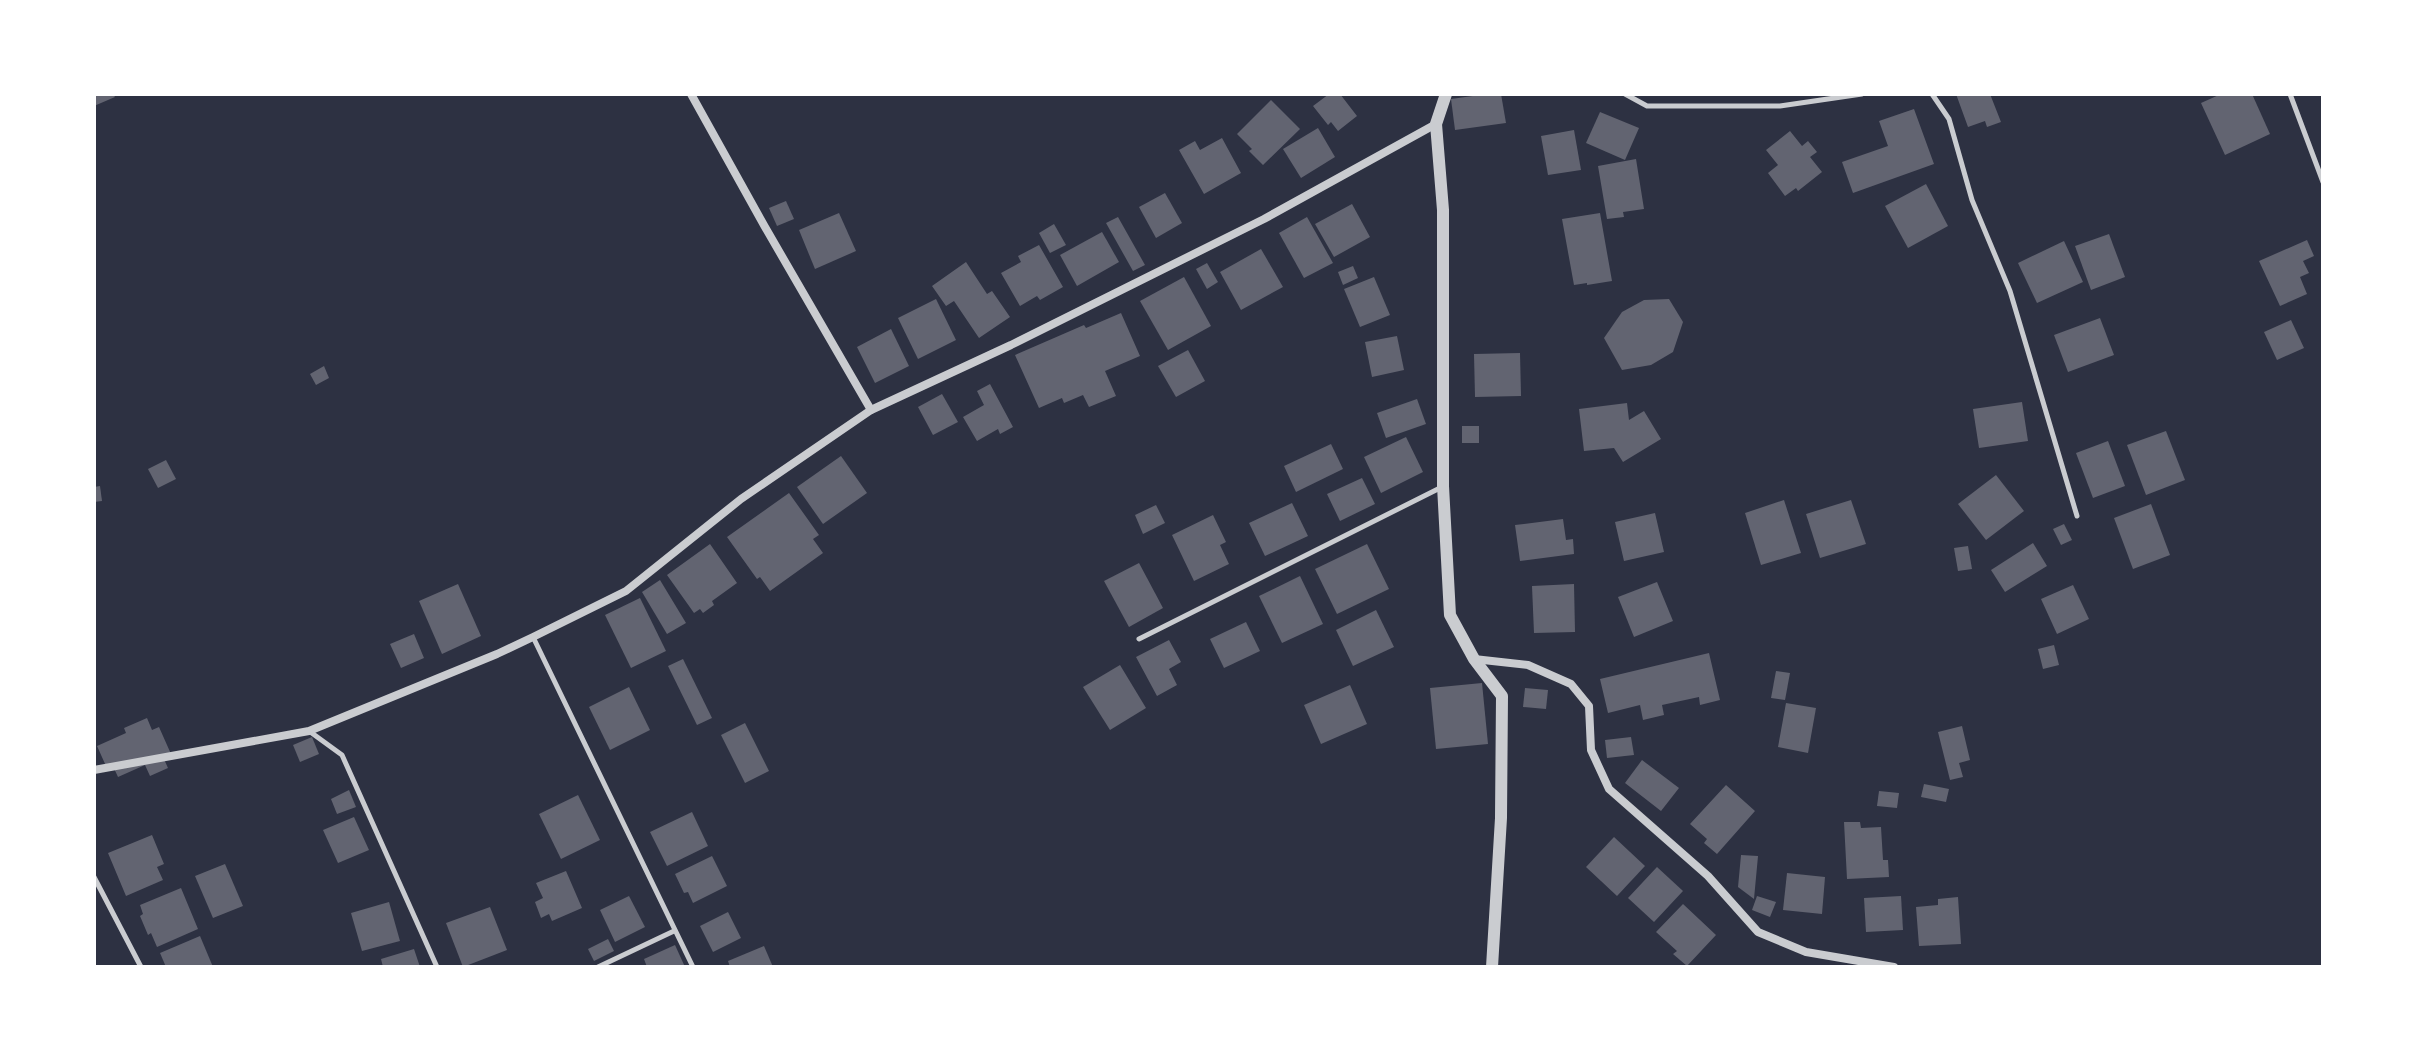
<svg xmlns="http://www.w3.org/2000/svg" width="2417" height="1061" font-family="Overpass,sans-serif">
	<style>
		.building { fill: #626471 }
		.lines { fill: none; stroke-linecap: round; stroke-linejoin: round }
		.service { stroke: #caccd0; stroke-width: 5 }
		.minor { stroke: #caccd0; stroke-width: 8 }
		.tertiary { stroke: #caccd0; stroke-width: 12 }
	</style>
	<rect width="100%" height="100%" fill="#2d3142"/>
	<g class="building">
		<polygon points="94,94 113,94 115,97 94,106"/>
		<polygon points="1329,94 1340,94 1357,116 1338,131 1331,122 1328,125 1313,106"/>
		<polygon points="1487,94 1501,94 1506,123 1455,130 1451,99"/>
		<polygon points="1956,94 1990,94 2001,122 1987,127 1985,121 1968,127"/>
		<polygon points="2221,94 2252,94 2270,134 2225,155 2201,103"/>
		<polygon points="1271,100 1300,129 1263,165 1249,151 1252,149 1237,134"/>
		<polygon points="1914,109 1934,164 1853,193 1842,162 1888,146 1879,121"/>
		<polygon points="1600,112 1639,128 1625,160 1586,143"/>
		<polygon points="1318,128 1335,157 1301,178 1283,149"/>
		<polygon points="1574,130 1581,170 1548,175 1541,136"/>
		<polygon points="1790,131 1802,146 1808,141 1817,152 1810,157 1822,172 1798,191 1796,188 1785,196 1768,173 1778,165 1766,150"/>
		<polygon points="1222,138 1241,173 1204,194 1179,150 1195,141 1200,150"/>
		<polygon points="1636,159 1644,209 1623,212 1624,217 1607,219 1598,166"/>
		<polygon points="1926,184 1948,226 1908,248 1885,206"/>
		<polygon points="1165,193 1182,223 1156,238 1139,207"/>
		<polygon points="786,201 794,219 777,226 769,208"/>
		<polygon points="1352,204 1370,237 1334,257 1315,224"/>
		<polygon points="839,213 856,251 815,269 799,230"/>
		<polygon points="1600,213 1612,281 1587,285 1587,283 1574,285 1562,219"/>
		<polygon points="1118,217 1145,265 1133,271 1106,223"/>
		<polygon points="1307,217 1333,263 1304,278 1279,233"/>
		<polygon points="1054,224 1066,245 1050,253 1039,233"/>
		<polygon points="1102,232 1119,262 1077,286 1060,255"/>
		<polygon points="2109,234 2125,277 2091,290 2075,246"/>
		<polygon points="2307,240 2314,256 2303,261 2309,273 2300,277 2307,294 2280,306 2259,261"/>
		<polygon points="2064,241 2083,282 2037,303 2018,263"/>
		<polygon points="1039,245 1063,287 1040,300 1037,296 1020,306 1001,273 1021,262 1018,256"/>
		<polygon points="1261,249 1283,287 1241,310 1220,272"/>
		<polygon points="966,262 987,294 992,291 1010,317 979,338 954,301 946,306 932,286"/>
		<polygon points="1207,263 1218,282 1207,289 1196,269"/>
		<polygon points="1353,266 1358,278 1343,285 1338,272"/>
		<polygon points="1184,277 1211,326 1168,350 1140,301"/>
		<polygon points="1374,277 1390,315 1360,327 1344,289"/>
		<polygon points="936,299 956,340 918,359 898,318"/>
		<polygon points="1669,299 1683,322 1673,352 1651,365 1622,370 1604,338 1622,312 1644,300"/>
		<polygon points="1121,313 1140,356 1105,371 1116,396 1089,407 1083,395 1064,403 1062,398 1039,408 1015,355 1084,325 1086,328"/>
		<polygon points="2100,318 2114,355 2068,372 2054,335"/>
		<polygon points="2291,320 2304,348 2277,360 2264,332"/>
		<polygon points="891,329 909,366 875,383 857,347"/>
		<polygon points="1397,336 1404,370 1372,377 1365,342"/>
		<polygon points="1188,350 1205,381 1176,397 1158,366"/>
		<polygon points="1520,353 1521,396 1475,397 1474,354"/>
		<polygon points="324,366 329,378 316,385 310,374"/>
		<polygon points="990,384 1013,427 1000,434 998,429 977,441 963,417 984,405 977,391"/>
		<polygon points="942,394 958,422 933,435 918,407"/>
		<polygon points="1417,399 1426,424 1386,438 1377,413"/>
		<polygon points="2022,402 2028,441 1979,448 1973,409"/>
		<polygon points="1627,403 1629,420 1644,411 1661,439 1623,462 1614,448 1584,451 1579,409"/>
		<rect x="1462" y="426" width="17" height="17"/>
		<polygon points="2166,431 2185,480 2146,495 2127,445"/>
		<polygon points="1406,437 1423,472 1381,493 1364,457"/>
		<polygon points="2108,441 2125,486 2093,498 2076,453"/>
		<polygon points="1331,444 1343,469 1296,492 1284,466"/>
		<polygon points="841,456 867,493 823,524 797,487"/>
		<polygon points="166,460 176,479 158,488 148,469"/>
		<polygon points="1996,475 2024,511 1986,540 1958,504"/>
		<polygon points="1362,478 1375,504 1340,521 1327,494"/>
		<polygon points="100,486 102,501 94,502 94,487"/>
		<polygon points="789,493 819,535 813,539 823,553 770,591 760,577 757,579 727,537"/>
		<polygon points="1784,500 1801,553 1761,565 1745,513"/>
		<polygon points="1851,500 1866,544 1820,558 1806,514"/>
		<polygon points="1292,503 1308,536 1265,556 1249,523"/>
		<polygon points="2151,504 2170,555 2133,569 2114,518"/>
		<polygon points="1156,505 1165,523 1143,534 1135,515"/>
		<polygon points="1655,513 1664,552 1624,561 1615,522"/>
		<polygon points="1213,515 1226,542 1220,545 1229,564 1194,581 1172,535"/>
		<polygon points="1563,519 1566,540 1573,539 1574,554 1520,561 1515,525"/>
		<polygon points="2064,524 2072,540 2061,545 2053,529"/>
		<polygon points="2033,543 2047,566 2005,592 1991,570"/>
		<polygon points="710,544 737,583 712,601 714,605 703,613 700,609 694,613 667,575"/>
		<polygon points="1367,544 1389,589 1337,614 1315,569"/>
		<polygon points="1968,546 1972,569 1958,571 1954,548"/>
		<polygon points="1139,563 1163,608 1129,627 1104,581"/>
		<polygon points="1300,576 1323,624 1282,643 1259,596"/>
		<polygon points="660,580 686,623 667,634 642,592"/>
		<polygon points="1657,582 1673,621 1634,637 1618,597"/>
		<polygon points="458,584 481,636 442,654 419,601"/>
		<polygon points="1574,584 1575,632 1534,633 1532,586"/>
		<polygon points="2073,585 2089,619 2057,634 2041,599"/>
		<polygon points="640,598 666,651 631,668 605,615"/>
		<polygon points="1376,610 1394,647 1353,666 1336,630"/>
		<polygon points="1246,622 1260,651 1224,668 1210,639"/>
		<polygon points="414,634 424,658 401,668 390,644"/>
		<polygon points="1169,640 1181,662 1169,669 1177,685 1157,696 1136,657"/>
		<polygon points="2054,645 2059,665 2043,669 2038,649"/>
		<polygon points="1709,653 1720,700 1700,705 1699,697 1662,705 1664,715 1643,720 1640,705 1608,713 1600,679"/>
		<polygon points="683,659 712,718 697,725 668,666"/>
		<polygon points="1120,665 1146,708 1110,730 1083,687"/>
		<polygon points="1776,671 1790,673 1785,700 1771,698"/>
		<polygon points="1482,683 1488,744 1436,749 1430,688"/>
		<polygon points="1350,685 1367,724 1321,744 1304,705"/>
		<polygon points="629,687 650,730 610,750 589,707"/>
		<polygon points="1525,688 1548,690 1546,709 1523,707"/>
		<polygon points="1786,703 1816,708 1808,753 1778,747"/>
		<polygon points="147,718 152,730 159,727 171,754 163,757 168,768 150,776 145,765 118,777 112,764 106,766 97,746 126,733 124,728"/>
		<polygon points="745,723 769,771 745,783 721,735"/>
		<polygon points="1962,726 1970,760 1959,763 1963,777 1950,780 1938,732"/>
		<polygon points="312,737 319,754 300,762 293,745"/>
		<polygon points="1631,737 1634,755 1607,758 1605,740"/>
		<polygon points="1642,760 1679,788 1661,811 1625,783"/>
		<polygon points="1924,784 1949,789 1946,802 1921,797"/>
		<polygon points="1726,785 1755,811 1717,854 1704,843 1707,839 1690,824"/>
		<polygon points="349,790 356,807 337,814 331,799"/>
		<polygon points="1879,791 1899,793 1897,808 1877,806"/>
		<polygon points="578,795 600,840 561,859 539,814"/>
		<polygon points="692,812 708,846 667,866 650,832"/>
		<polygon points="354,817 369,850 338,863 323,830"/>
		<polygon points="1844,822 1860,822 1861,828 1881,827 1883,860 1888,860 1889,877 1847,879"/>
		<polygon points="152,835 164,864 157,867 163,880 126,896 108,853"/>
		<polygon points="1614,837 1645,866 1617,896 1586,867"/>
		<polygon points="1741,855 1758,856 1754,899 1738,887"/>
		<polygon points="712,856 727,886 693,903 688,892 684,893 675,874"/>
		<polygon points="225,864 243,906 213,918 195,876"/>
		<polygon points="1657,867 1683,891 1654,922 1628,898"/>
		<polygon points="566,871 582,908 552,921 549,914 541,918 535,902 543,898 536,883"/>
		<polygon points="1787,873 1825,877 1822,914 1783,910"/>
		<polygon points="181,888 198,929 157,947 151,933 148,935 140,916 143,914 140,905"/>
		<polygon points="629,896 645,927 615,942 600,910"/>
		<polygon points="1757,896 1776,902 1770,917 1752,910"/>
		<polygon points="1901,896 1903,930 1866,932 1864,898"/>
		<polygon points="1958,897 1961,944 1919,946 1916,907 1938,905 1938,899"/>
		<polygon points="389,902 400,941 362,951 351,913"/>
		<polygon points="1683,904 1716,935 1687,966 1673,954 1677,951 1656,932"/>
		<polygon points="490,907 507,950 463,967 446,923"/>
		<polygon points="728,912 741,938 713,952 700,926"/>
		<polygon points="200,936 213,967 166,967 160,953"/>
		<polygon points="608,939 614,951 594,961 588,949"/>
		<polygon points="675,945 685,967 647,967 644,959"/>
		<polygon points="764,946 773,967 730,967 728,961"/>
		<polygon points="414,949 420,967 383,967 381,959"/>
	</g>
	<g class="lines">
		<g class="service">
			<polyline points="1625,94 1647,106 1780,106 1862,94"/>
			<polyline points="1932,94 1949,119 1972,200 2010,291 2077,516"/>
			<polyline points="2290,94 2323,182"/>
			<polyline points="533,637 693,967"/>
			<polyline points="1139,639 1442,487"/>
			<polyline points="309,731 342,755 437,967"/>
			<polyline points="94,877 141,967"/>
			<polyline points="598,967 674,931"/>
		</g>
		<g class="minor">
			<polyline points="691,94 765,227 871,410"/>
			<polyline points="1474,659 1528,665 1571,684 1589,706 1591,750 1609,789 1708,876 1758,932 1806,952 1894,967"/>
			<polyline points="94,770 309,731 497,654 533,637 626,591 741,499 871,410 1011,345 1264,219 1436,124"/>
		</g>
		<polyline class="tertiary" points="1446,94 1436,124 1443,210 1443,486 1450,615 1474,659 1502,696 1501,818 1492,967"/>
	</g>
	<rect width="2417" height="1061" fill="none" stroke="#ffffff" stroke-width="192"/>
</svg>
